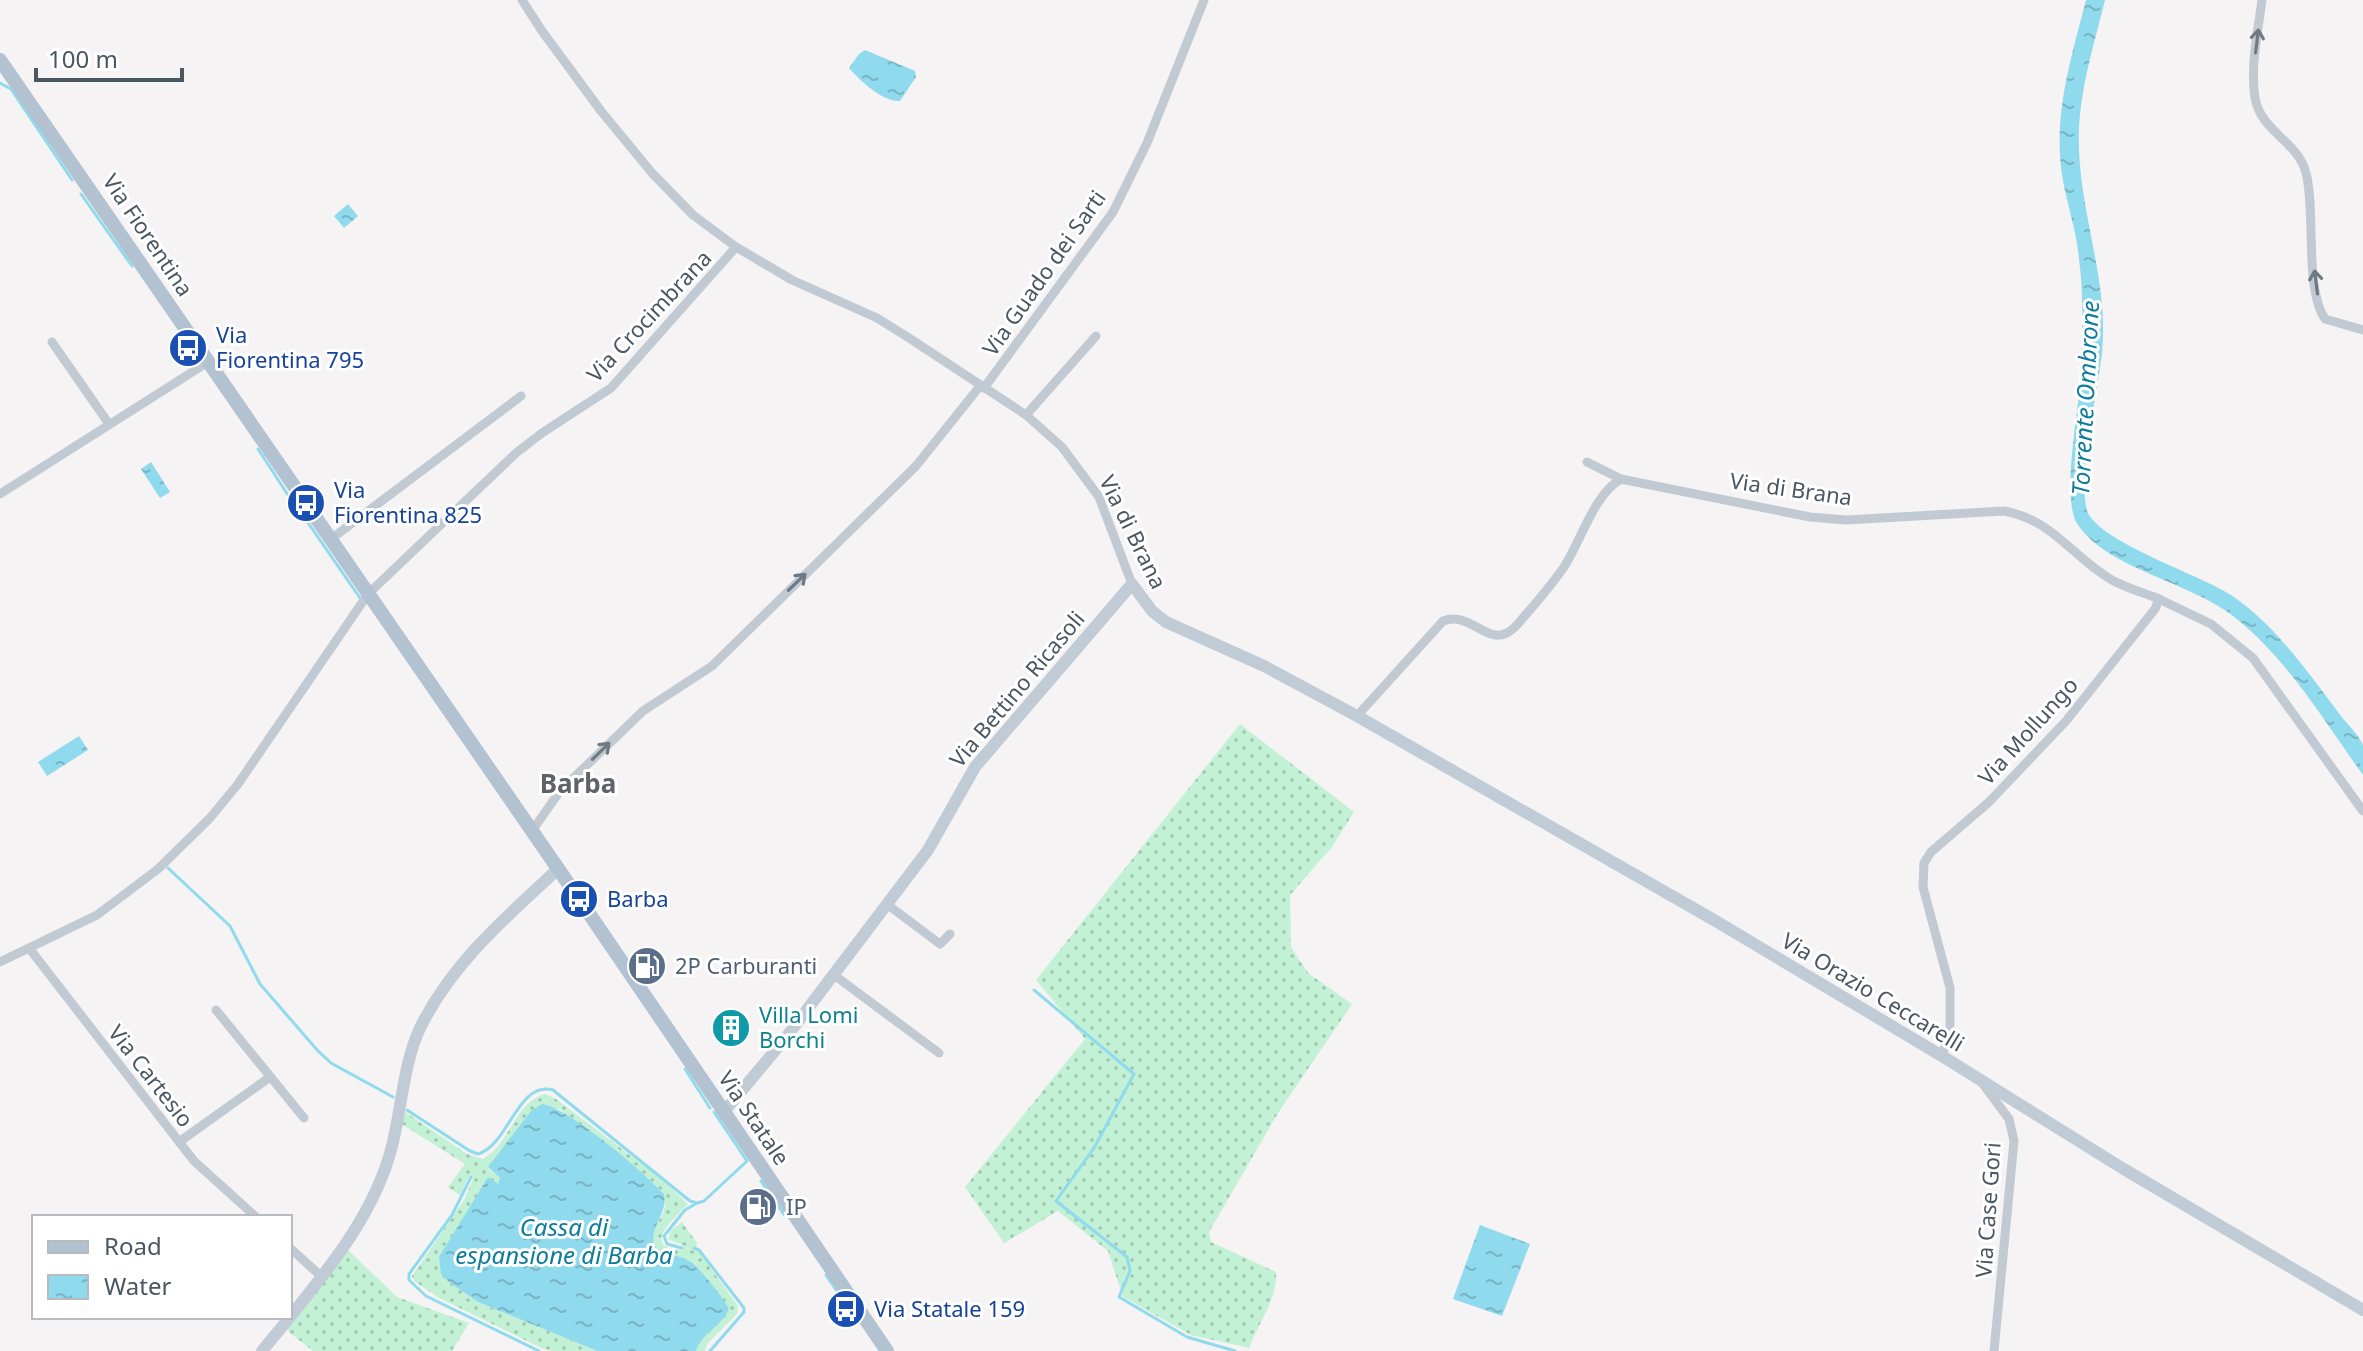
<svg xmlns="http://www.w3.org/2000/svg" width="2363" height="1351" font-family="'Noto Sans',sans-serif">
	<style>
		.grass { fill: url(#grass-dots) }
		.water { fill: url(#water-ripples) }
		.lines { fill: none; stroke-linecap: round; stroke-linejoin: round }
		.stream { stroke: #90daee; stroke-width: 3 }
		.street { stroke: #c1cad2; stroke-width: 9 }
		.secondary { stroke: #c1cbd6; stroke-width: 12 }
		.primary { stroke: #b3c2d1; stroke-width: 14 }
		.oneway { stroke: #6e7983 }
		.labels { text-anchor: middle; stroke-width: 6; stroke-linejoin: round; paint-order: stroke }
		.street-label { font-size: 22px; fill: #4a5661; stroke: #fff }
		.transit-label { font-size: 22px; fill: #164399; stroke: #fff; text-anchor: start }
		.service-label { font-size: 22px; fill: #4e5e75; stroke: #fff; text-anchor: start }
		.culture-label { font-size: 22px; fill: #0d838f; stroke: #fff; text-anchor: start }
		.water-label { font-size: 24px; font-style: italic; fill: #0c7c9b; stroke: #fff }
		.quarter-label { font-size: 26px; font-weight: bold; fill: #5f6368; stroke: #fff }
	</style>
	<defs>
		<pattern id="grass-dots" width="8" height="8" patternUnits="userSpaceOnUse" patternTransform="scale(2)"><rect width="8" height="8" fill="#c3f1d5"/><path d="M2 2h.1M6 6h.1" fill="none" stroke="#a0c6b0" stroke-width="1.8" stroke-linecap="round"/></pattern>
		<pattern id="water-ripples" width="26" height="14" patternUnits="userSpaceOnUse" patternTransform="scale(2)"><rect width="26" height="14" fill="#90daee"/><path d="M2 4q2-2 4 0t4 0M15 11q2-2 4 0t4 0" fill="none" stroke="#78b4c4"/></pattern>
	</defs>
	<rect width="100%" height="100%" fill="#f5f3f3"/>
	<g class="grass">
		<path d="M 1240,724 L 1354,812 L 1332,847 L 1290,895 L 1291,947 L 1308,973 L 1352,1004 L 1278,1113 L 1209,1232 L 1211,1242 L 1276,1272 C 1278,1298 1258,1324 1249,1348 L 1191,1335 L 1123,1297 L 1108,1251 L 1058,1211 L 1004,1243 L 965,1187 L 1085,1039 L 1036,980 Z"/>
		<path d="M 545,1094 L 556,1099 L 659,1177 L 688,1204 C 675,1218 638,1249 683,1250 L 684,1246 L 668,1239 L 671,1230 L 682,1222 L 697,1243 L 695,1251 L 699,1252 L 738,1306 L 737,1314 L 707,1344 L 705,1351 L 696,1351 L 699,1343 L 709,1333 C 707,1316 710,1291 703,1276 C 692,1254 658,1261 653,1242 C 649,1228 663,1219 665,1207 C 665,1203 664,1199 664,1194 L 649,1179 L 558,1108 L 488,1168 L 500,1178 L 498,1185 L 489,1178 L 478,1302 L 597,1351 L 552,1351 L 541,1348 L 439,1298 L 414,1281 L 412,1276 L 464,1200 L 473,1179 L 469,1176 L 460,1195 L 448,1187 L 465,1164 L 400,1123 L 404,1111 L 467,1154 L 483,1159 C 509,1145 515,1102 545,1094 Z"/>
		<polygon points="347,1249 397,1297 469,1323 452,1351 313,1351 289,1332 288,1329"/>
	</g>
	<g class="water">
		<path d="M 2086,0 L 2105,0 C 2093,49 2077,97 2079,149 C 2081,217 2109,283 2102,353 C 2099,383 2075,491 2089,515 C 2108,545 2198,574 2231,595 C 2275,624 2309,674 2341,716 C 2347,724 2359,735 2363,745 C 2363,753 2363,766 2363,775 C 2324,721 2287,658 2233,616 C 2190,582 2108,569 2078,525 C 2062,503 2076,424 2079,394 C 2083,343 2085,295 2077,244 C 2072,214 2061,185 2060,155 C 2057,101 2073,51 2086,0 Z"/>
		<path d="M 865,50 L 915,71 L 916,77 L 900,101 C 883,102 860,81 849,68 L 859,54 Z"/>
		<polygon points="348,204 358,216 344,228 334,216"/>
		<polygon points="151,462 170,492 160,498 141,469"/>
		<polygon points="79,736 88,750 47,776 38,762"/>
		<path d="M 542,1104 C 568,1107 646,1174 664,1194 C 668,1215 649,1226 654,1246 C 666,1255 679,1255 691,1262 C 699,1267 725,1300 729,1309 C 722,1326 702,1333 696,1351 L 597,1351 L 478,1302 L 449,1282 L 441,1274 L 439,1257 L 488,1177 L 498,1184 L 500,1178 L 488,1167 L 531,1111 Z"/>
		<polygon points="1480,1225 1530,1244 1502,1316 1453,1299"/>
	</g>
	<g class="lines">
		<g class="stream">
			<polyline points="0,83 11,89 72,180"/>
			<polyline points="81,194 132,266"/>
			<polyline points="258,449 288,495"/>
			<polyline points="293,501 360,598"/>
			<polyline points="168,868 230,926 260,984 318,1051 331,1063 393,1097"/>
			<polyline points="1034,990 1134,1074 1094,1148 1056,1201 1127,1257 1130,1271 1119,1297 1187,1337 1235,1351"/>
			<polyline points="685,1069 710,1108"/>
			<path d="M 407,1110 L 470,1151 L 478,1154 C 508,1146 518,1080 553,1090 L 690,1201 L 697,1203 L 704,1201 L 747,1161 L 714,1112"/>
			<polyline points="471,1177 452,1215 409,1274 409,1280 426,1296 539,1351"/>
			<polyline points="761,1181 785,1216"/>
			<polyline points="682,1248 667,1244 664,1236 685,1210 697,1203"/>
			<polyline points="694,1248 699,1250 744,1308 744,1312 710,1351"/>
			<polyline points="826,1275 837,1291"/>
		</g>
		<g class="street">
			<polyline points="522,0 542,31 601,111 652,173 693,215 736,247 792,280 877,318 906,336 1026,415 1062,447 1099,497 1132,584"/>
			<path d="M 2262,0 C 2258,32 2250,66 2255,98 C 2261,132 2298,141 2306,173 C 2316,210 2304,288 2325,319 L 2363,330"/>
			<polyline points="52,342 109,424"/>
			<polyline points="984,388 1113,212 1147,143 1204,0"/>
			<polyline points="1026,415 1096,336"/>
			<path d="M 1587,462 L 1621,479 L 1810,517 L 1846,520 L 2004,511 C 2052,520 2069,553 2107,577 C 2122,587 2142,592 2159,599 L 2155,609 L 2066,721 L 1989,802 L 1931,852 L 1924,863 L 1923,887 L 1950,988 L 1950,1029 L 1942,1056"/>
			<polyline points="0,494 208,362"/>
			<polyline points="331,539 521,396"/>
			<polyline points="2159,599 2211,624 2253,658 2363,811"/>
			<path d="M 1357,716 L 1443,621 C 1470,611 1486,644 1507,633 C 1516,629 1522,618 1529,611 C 1541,597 1553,583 1564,567 C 1581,541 1594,494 1621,479"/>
			<polyline points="532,831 560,791 643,711 712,666 916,466 980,386"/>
			<polyline points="888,905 940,944 950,934"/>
			<polyline points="29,948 194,1161 256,1217"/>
			<polyline points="0,962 97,915 158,869 210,818 238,784 368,594 516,453 542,433 611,388 736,247"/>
			<polyline points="834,975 939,1053"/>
			<polyline points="216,1010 304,1118"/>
			<polyline points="1983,1084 2009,1119 2014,1141 1994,1351"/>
			<polyline points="179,1142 270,1077"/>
			<polyline points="290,1248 322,1277"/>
		</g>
		<g class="secondary">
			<polyline points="722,1110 727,1108 784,1040 928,850 975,767 1132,584 1152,611 1166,622 1264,666 1357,716 1714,920 1942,1056 2122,1168 2363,1310"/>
			<path d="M 290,1317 C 331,1266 376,1211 392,1146 C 402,1107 403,1065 420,1028 C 452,963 506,917 558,869"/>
			<polyline points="262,1351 290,1317"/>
		</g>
		<polyline class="primary" points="0,60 588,912 887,1351"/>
	</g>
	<defs><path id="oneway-shaft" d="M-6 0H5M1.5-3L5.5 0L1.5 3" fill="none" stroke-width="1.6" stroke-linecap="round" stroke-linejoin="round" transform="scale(2)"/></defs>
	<g class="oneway">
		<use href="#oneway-shaft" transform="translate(2257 41) rotate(-83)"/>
		<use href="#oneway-shaft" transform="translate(2316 282) rotate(-97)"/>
		<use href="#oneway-shaft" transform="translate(797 582) rotate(-44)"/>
		<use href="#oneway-shaft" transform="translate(601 751) rotate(-44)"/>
	</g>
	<defs>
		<g id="bus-disc" transform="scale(2)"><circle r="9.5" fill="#1a4fb4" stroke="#fff"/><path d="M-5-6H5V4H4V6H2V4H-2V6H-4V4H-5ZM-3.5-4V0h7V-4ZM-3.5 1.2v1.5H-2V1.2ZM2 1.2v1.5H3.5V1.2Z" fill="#fff"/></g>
		<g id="fuel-disc" transform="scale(2)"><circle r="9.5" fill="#5c6f8a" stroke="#fff"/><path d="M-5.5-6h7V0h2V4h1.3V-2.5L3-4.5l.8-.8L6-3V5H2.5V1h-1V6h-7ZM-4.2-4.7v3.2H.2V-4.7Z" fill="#fff"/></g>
		<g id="building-disc" transform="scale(2)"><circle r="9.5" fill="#0f9aa8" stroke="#fff"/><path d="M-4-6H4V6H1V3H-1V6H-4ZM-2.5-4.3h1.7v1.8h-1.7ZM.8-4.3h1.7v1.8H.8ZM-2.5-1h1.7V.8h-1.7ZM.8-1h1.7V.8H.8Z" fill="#fff"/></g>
	</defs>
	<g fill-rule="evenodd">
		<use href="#bus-disc" x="188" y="348"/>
		<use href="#bus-disc" x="306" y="503"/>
		<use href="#bus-disc" x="579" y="899"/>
		<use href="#fuel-disc" x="647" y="966"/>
		<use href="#building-disc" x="731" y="1028"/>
		<use href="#fuel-disc" x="758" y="1207"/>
		<use href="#bus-disc" x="846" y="1309"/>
	</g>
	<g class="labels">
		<g class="street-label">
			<text transform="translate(148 235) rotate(56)" y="8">Via Fiorentina</text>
			<text transform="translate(1044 273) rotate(-55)" y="8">Via Guado dei Sarti</text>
			<text transform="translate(649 316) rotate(-47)" y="8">Via Crocimbrana</text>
			<text transform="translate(1791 489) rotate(8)" y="8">Via di Brana</text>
			<text transform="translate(1133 532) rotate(64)" y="8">Via di Brana</text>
			<text transform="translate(1017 689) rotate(-50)" y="8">Via Bettino Ricasoli</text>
			<text transform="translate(2028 731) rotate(-48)" y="8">Via Mollungo</text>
			<text transform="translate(1873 992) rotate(31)" y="8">Via Orazio Ceccarelli</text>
			<text transform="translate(151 1076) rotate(52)" y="8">Via Cartesio</text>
			<text transform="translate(754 1118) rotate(56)" y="8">Via Statale</text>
			<text transform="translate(1988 1210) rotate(-86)" y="8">Via Case Gori</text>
		</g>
		<g class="transit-label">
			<text x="216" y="343">Via<tspan x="216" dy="25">Fiorentina 795</tspan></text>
			<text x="334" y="498">Via<tspan x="334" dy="25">Fiorentina 825</tspan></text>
			<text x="607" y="907">Barba</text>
			<text x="874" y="1317">Via Statale 159</text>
		</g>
		<g class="service-label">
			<text x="675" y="974">2P Carburanti</text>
			<text x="786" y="1215">IP</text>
		</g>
		<g class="culture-label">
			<text x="759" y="1023">Villa Lomi<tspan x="759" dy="25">Borchi</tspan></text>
		</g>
		<g class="water-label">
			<text transform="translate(2086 398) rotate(-87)" y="8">Torrente Ombrone</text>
			<text x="564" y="1236">Cassa di<tspan x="564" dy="28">espansione di Barba</tspan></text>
		</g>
		<g class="quarter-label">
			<text x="578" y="793">Barba</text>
		</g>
	</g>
	<rect x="32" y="1215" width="260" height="104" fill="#ffffff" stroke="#b7bbc0" stroke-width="2"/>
	<rect x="48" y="1241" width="40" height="12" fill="#b3c2d1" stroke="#b7bbc0" stroke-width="2"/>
	<text x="104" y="1255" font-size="24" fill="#4a5661">Road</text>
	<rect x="48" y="1275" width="40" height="24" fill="url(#water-ripples)" stroke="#b7bbc0" stroke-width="2"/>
	<text x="104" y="1295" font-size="24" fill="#4a5661">Water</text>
	<path d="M36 68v12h146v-12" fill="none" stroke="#4a5661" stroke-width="4"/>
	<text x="48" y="68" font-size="24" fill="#4a5661" stroke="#ffffff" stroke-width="6" paint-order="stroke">100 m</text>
</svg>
